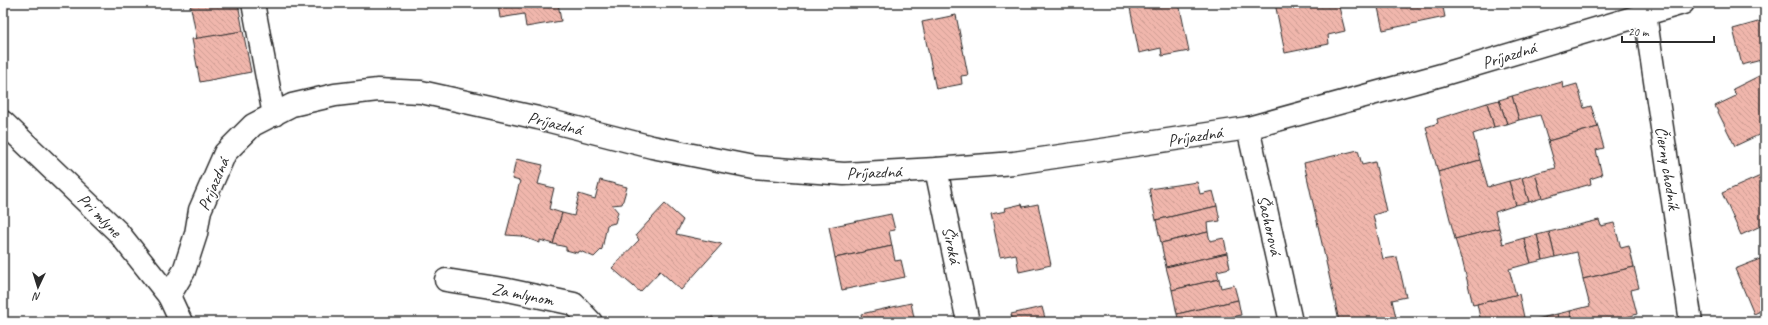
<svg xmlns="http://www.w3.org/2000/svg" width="1768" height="325" font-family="Caveat,sans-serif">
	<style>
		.building { fill: url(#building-back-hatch); stroke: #2b2b2b }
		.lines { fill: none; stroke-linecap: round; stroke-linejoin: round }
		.minor-casing { stroke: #2b2b2b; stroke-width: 25 }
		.minor { stroke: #fff; stroke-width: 22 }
		.labels { text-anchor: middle; stroke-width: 3.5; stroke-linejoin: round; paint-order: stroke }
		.street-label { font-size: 17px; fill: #2b2b2b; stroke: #fff }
	</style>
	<defs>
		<pattern id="building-back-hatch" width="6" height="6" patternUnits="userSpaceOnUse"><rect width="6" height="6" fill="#f0b6ac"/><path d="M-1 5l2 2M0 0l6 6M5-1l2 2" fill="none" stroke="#ce9d94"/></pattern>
	</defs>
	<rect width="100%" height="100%" fill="#fff"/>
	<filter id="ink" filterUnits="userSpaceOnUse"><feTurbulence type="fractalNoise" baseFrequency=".025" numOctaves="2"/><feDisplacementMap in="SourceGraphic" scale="8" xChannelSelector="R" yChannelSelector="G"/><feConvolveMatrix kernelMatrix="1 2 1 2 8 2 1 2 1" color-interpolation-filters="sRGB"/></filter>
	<g filter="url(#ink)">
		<g class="building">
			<polygon points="190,3 238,3 243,31 197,39"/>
			<polygon points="498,3 558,3 561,21 526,27 524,14 500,18"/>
			<polygon points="1129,3 1179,3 1189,51 1162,56 1161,48 1139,53"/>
			<polygon points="1275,3 1338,3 1345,31 1328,35 1329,44 1285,53"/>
			<polygon points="1377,3 1442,3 1445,17 1383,30"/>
			<polygon points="956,15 968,75 961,76 962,84 936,89 922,22"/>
			<polygon points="1765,20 1765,59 1742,65 1733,29"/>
			<polygon points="243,31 251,72 200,82 192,39"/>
			<polygon points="1761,75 1765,84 1765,132 1735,146 1715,106 1736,96 1733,89"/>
			<polygon points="1562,82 1563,88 1577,84 1584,108 1591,106 1598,127 1548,141 1540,115 1519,120 1512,96"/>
			<polygon points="1512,96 1519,120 1507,124 1499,100"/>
			<polygon points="1499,100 1507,124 1494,127 1487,103"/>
			<polygon points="1487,103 1494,127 1473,134 1480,160 1438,172 1426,127 1438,123 1437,119"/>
			<polygon points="1598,127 1604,148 1596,150 1602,175 1590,179 1591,184 1542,198 1535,173 1556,168 1548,141"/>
			<polygon points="1358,150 1362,165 1375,162 1386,211 1373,215 1383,259 1397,257 1406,297 1392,300 1397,322 1339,322 1335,302 1304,163"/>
			<polygon points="516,159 543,165 538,184 554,188 549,209 562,213 553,244 540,240 540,243 521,236 506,235 520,181 512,179"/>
			<polygon points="1480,160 1488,187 1509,181 1516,205 1495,212 1499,228 1455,239 1438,172"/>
			<polygon points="1535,173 1542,198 1529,202 1522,178"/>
			<polygon points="1765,174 1765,224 1741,235 1722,193"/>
			<polygon points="1522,178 1529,202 1516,205 1509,181"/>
			<polygon points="600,180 627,187 622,204 612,205 618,212 615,223 607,225 602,249 594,257 580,251 577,253 566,250 566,247 553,244 562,213 574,216 579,194 595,199"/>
			<polygon points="1197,182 1200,194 1213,191 1217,206 1156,220 1149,189"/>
			<polygon points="665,204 683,220 676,234 722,244 681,290 660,271 640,292 612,268 639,240 636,235"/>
			<polygon points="1022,204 1023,207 1038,204 1051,265 1019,272 1016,254 1000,257 991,214 1006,211 1005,208"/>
			<polygon points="1217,206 1220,221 1207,223 1208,232 1161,243 1156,220"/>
			<polygon points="891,214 895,230 889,231 892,246 835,258 829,227"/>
			<polygon points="1599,220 1601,226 1614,223 1621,248 1629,246 1634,267 1583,279 1577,252 1555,257 1549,232"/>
			<polygon points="1499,228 1503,244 1524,238 1531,263 1509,269 1516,295 1473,305 1462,259 1461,259 1455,239"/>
			<polygon points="1208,232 1210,241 1224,238 1227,253 1166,267 1161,243"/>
			<polygon points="1549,232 1555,257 1543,260 1537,235"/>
			<polygon points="1537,235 1543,260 1531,263 1524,238"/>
			<polygon points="892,246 895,261 901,260 905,277 842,290 835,258"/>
			<polygon points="1227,253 1230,268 1217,271 1219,279 1172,290 1166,267"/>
			<polygon points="1765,257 1765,309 1754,314 1735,269"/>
			<polygon points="1634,267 1639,288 1631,290 1637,314 1624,318 1625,322 1573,322 1570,311 1590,306 1583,279"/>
			<polygon points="1219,279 1221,288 1234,285 1238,300 1177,314 1172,290"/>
			<polygon points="1519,294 1525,322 1545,317 1547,322 1481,322 1477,304"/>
			<polygon points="1238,300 1241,315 1227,318 1228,322 1179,322 1177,314"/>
			<polygon points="911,303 915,322 863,322 861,314"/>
			<polygon points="1042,307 1046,322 1013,322 1011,314"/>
			<polygon points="1570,311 1573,322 1559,322 1557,314"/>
			<polygon points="1557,314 1559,322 1547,322 1545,317"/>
			<polygon points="713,317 714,322 689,322"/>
		</g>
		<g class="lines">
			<g class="minor-casing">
				<g id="minor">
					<polyline points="253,3 274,115"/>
					<polyline points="1645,14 1691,322"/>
					<polyline points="3,122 118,232 169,296 181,322"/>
					<polyline points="1248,128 1291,322"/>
					<polyline points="936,169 968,322"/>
					<polyline points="446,280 503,289 574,304 591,322"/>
					<polyline points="169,296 184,271 196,234 200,210 225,153 253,125 292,105 335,95 378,90 421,92 538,118 652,147 753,167 844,174 936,169 1014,163 1248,128 1441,75 1683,3"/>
				</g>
			</g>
			<use href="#minor" class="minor"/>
		</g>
	</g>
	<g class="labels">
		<g class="street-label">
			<text transform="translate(1509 55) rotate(-17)" y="6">Príjazdná</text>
			<text transform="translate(555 123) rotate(14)" y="6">Príjazdná</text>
			<text transform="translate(1195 136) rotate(-9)" y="6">Príjazdná</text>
			<text transform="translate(1668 168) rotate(81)" y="6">Čierny chodník</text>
			<text transform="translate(874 172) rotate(-2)" y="6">Príjazdná</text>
			<text transform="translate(213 184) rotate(-67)" y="6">Príjazdná</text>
			<text transform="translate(100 215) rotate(45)" y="6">Pri mlyne</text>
			<text transform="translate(1270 225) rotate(77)" y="6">Šachorová</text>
			<text transform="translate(952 245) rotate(78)" y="6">Široká</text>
			<text transform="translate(523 294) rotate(11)" y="6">Za mlynom</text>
		</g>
	</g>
	<rect width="1768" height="325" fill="none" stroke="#fff" stroke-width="16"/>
	<rect x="8" y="8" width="1752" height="309" fill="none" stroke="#2b2b2b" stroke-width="1.5" filter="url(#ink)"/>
	<g transform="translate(38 287) rotate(184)" stroke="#ffffff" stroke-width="3" paint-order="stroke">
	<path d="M0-3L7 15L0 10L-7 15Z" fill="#2b2b2b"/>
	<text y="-6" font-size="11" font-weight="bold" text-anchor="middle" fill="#2b2b2b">N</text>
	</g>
	<path d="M1622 36v6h92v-6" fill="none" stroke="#2b2b2b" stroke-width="2"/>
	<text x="1628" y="36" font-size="12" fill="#2b2b2b" stroke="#ffffff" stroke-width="3" paint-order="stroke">20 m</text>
</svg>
